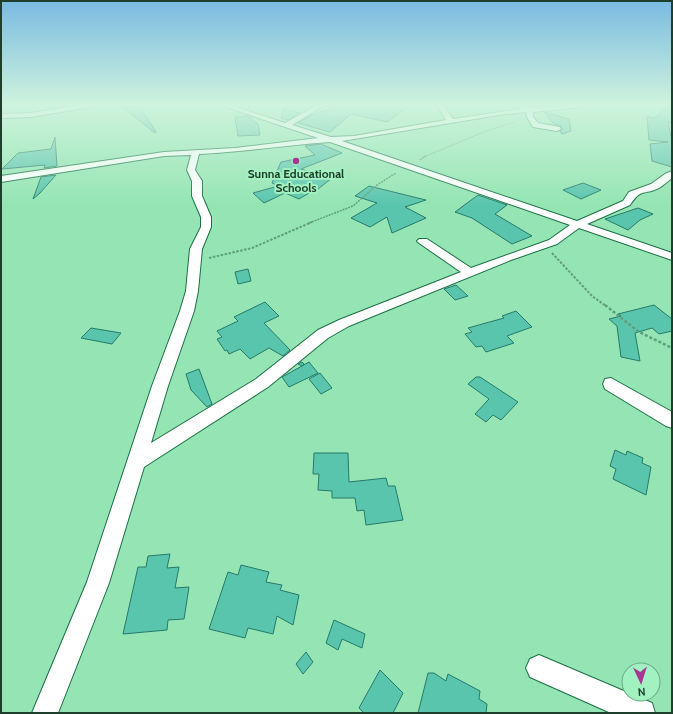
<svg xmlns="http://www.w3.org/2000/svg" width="673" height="714" font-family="Cabin,sans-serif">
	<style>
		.building { fill: #5ac5ad; stroke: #267a69 }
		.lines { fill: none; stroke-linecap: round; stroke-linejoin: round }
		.minor-casing { stroke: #1a7045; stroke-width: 2 }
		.path-far3 { stroke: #619e79; stroke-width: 1; stroke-dasharray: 1.5 1; stroke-linecap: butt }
		.path-far2 { stroke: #619e79; stroke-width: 1.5; stroke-dasharray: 2 1; stroke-linecap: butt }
		.path-far1 { stroke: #619e79; stroke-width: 2; stroke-dasharray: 2.5 1.5; stroke-linecap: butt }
		.path { stroke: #619e79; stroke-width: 2.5; stroke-dasharray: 3 2; stroke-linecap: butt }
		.minor { fill: #fff; fill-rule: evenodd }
		.poi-dot { fill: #a83793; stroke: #a1f2c0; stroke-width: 1.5 }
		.labels { text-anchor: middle; stroke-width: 4; stroke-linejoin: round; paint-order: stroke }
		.far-poi-label { font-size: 12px; font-weight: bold; fill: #1e3f2c; stroke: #a1f2c0 }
	</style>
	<rect width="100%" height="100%" fill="#94e5b3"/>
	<g class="building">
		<polygon points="120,105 139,105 156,132 155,133"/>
		<polygon points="333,105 411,105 387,122 351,114 330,132 298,123 312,115 333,108"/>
		<polygon points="670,105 672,105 672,123 668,122 672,141 672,167 652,161 650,144 668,142 649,140 647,116 654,118"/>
		<polygon points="283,109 300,113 288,120 281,118"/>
		<polygon points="544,112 569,119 571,131 562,134 560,131 562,129 561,126 554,124"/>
		<polygon points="247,116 258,124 260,135 238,136 235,117"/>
		<polygon points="55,137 57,166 44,168 45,165 2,169 18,153 51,149"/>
		<polygon points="321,144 342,153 301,169 332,178 313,193 311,192 299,199 285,193 264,203 253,193 278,186 272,183 281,162 315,155 305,146"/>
		<polygon points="56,175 40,193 33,199 41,177"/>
		<polygon points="583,183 601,190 581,199 563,190"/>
		<polygon points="369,186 426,200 405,207 426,218 392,233 387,217 370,227 351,218 377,203 355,196"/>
		<polygon points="478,195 507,205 495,214 532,236 512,244 472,218 455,212"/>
		<polygon points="638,208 653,214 640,220 628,230 605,219"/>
		<polygon points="248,269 251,281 238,284 235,272"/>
		<polygon points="456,285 468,296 455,300 444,289"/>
		<polygon points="265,302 279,316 264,323 290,350 283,356 269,348 250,359 240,349 229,354 227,350 225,351 217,339 222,337 217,331 238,321 234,317"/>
		<polygon points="654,305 672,319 672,331 659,334 652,328 635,333 640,361 621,357 617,326 609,319 621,316 618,314"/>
		<polygon points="516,311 532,327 507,336 514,343 486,352 482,346 476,347 465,334 472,332 468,328 504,318 502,316"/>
		<polygon points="91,328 121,333 112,344 81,338"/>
		<polygon points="302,362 304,364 302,366 309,362 318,373 289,387 282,377 302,366 298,364"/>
		<polygon points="199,369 212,404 207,407 191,390 186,374"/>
		<polygon points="320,373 332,388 321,394 309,379"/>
		<polygon points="476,377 480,377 518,402 501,420 493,415 486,422 475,414 489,399 468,384"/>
		<polygon points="615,450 626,455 627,451 643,458 642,463 651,467 646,495 613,479 616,469 610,466"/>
		<polygon points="314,453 348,453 349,482 386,478 388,486 395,486 403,520 366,525 364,510 357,511 355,498 332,498 332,491 318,490 319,474 313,474"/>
		<polygon points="170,554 167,568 179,567 175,588 189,587 184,619 168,620 167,630 123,634 138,567 146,567 148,556"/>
		<polygon points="241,565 269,572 266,582 282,585 280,590 299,595 293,625 277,616 273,634 248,628 245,638 209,629 228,572 238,575"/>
		<polygon points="334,620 365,634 362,648 342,639 338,650 326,643"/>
		<polygon points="306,652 313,662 303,674 296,664"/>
		<polygon points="380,670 403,693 393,713 364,713 359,708"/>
		<polygon points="428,673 434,673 446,681 448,674 480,691 479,699 487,704 486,713 418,713"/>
	</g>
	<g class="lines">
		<g class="minor-casing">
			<g id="minor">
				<polygon points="79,105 94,105 91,107 31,117 1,118 1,114 31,113"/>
				<path d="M 220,105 L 230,105 L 285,123 L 317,105 L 325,105 L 292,125 L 331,137 L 354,136 L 446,120 L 437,105 L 443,105 L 453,119 L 521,109 L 518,107 L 521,105 C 540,110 564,105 584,105 L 581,107 L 533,112 L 533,117 L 538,123 L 560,127 L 561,129 L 557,131 L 533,127 L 527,117 L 526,112 L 499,115 L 342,141 L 577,221 L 623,201 L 629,192 L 651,184 L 665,174 L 672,171 L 672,178 C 668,181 664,185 659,188 C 643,196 642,187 630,205 L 587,224 L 672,253 L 672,260 L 579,228 L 557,244 L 511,260 L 388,310 L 349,326 L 328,338 L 268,387 L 144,467 L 109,583 L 58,713 L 32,713 L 87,582 L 152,386 L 180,311 L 186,291 L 190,249 L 201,227 L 201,217 L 192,196 L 192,181 L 187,170 L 191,155 L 164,156 L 1,182 L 1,176 L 164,152 L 235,148 L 318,138 ZM 330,142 L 570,225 L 549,240 L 471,268 L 427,239 L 419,239 L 417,241 L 419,243 L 461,272 L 339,320 L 318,330 L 256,379 L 151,443 L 168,386 L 194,311 L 198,291 L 202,249 L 211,227 L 211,217 L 202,196 L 202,181 L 195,170 L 199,154 C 243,152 286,145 330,142 Z"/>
				<polygon points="611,378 672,412 672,428 666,426 605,389 603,384 605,379"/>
				<polygon points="539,655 652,703 655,713 611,713 530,677 526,668 530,659"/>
			</g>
		</g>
		<polyline class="path-far3" points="424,157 486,131 515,122"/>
		<g class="path-far2">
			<polyline points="420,160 426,156"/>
			<polyline points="309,223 353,206 377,185 396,173"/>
		</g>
		<g class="path-far1">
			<polyline points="552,253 592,296 606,306"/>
			<polyline points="209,258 252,248 312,222"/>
		</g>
		<polyline class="path" points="605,305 639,332 672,348"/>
		<use href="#minor" class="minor"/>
	</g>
	<linearGradient id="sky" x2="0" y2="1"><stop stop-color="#79bae2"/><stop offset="0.51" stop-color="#cff3dd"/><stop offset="1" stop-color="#cff3dd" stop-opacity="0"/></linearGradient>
	<rect width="673" height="205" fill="url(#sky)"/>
	<circle class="poi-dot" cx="296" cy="161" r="4"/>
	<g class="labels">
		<g class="far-poi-label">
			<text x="296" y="178">Sunna Educational<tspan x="296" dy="14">Schools</tspan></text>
		</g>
	</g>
	<rect width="673" height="714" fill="none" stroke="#1e3f2c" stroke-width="4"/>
	<g transform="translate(641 682) rotate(176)"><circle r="19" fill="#a1f2c0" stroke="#6daa85"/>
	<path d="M0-3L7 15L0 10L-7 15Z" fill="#a83793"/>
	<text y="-6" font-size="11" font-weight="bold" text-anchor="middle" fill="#1e3f2c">N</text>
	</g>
</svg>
